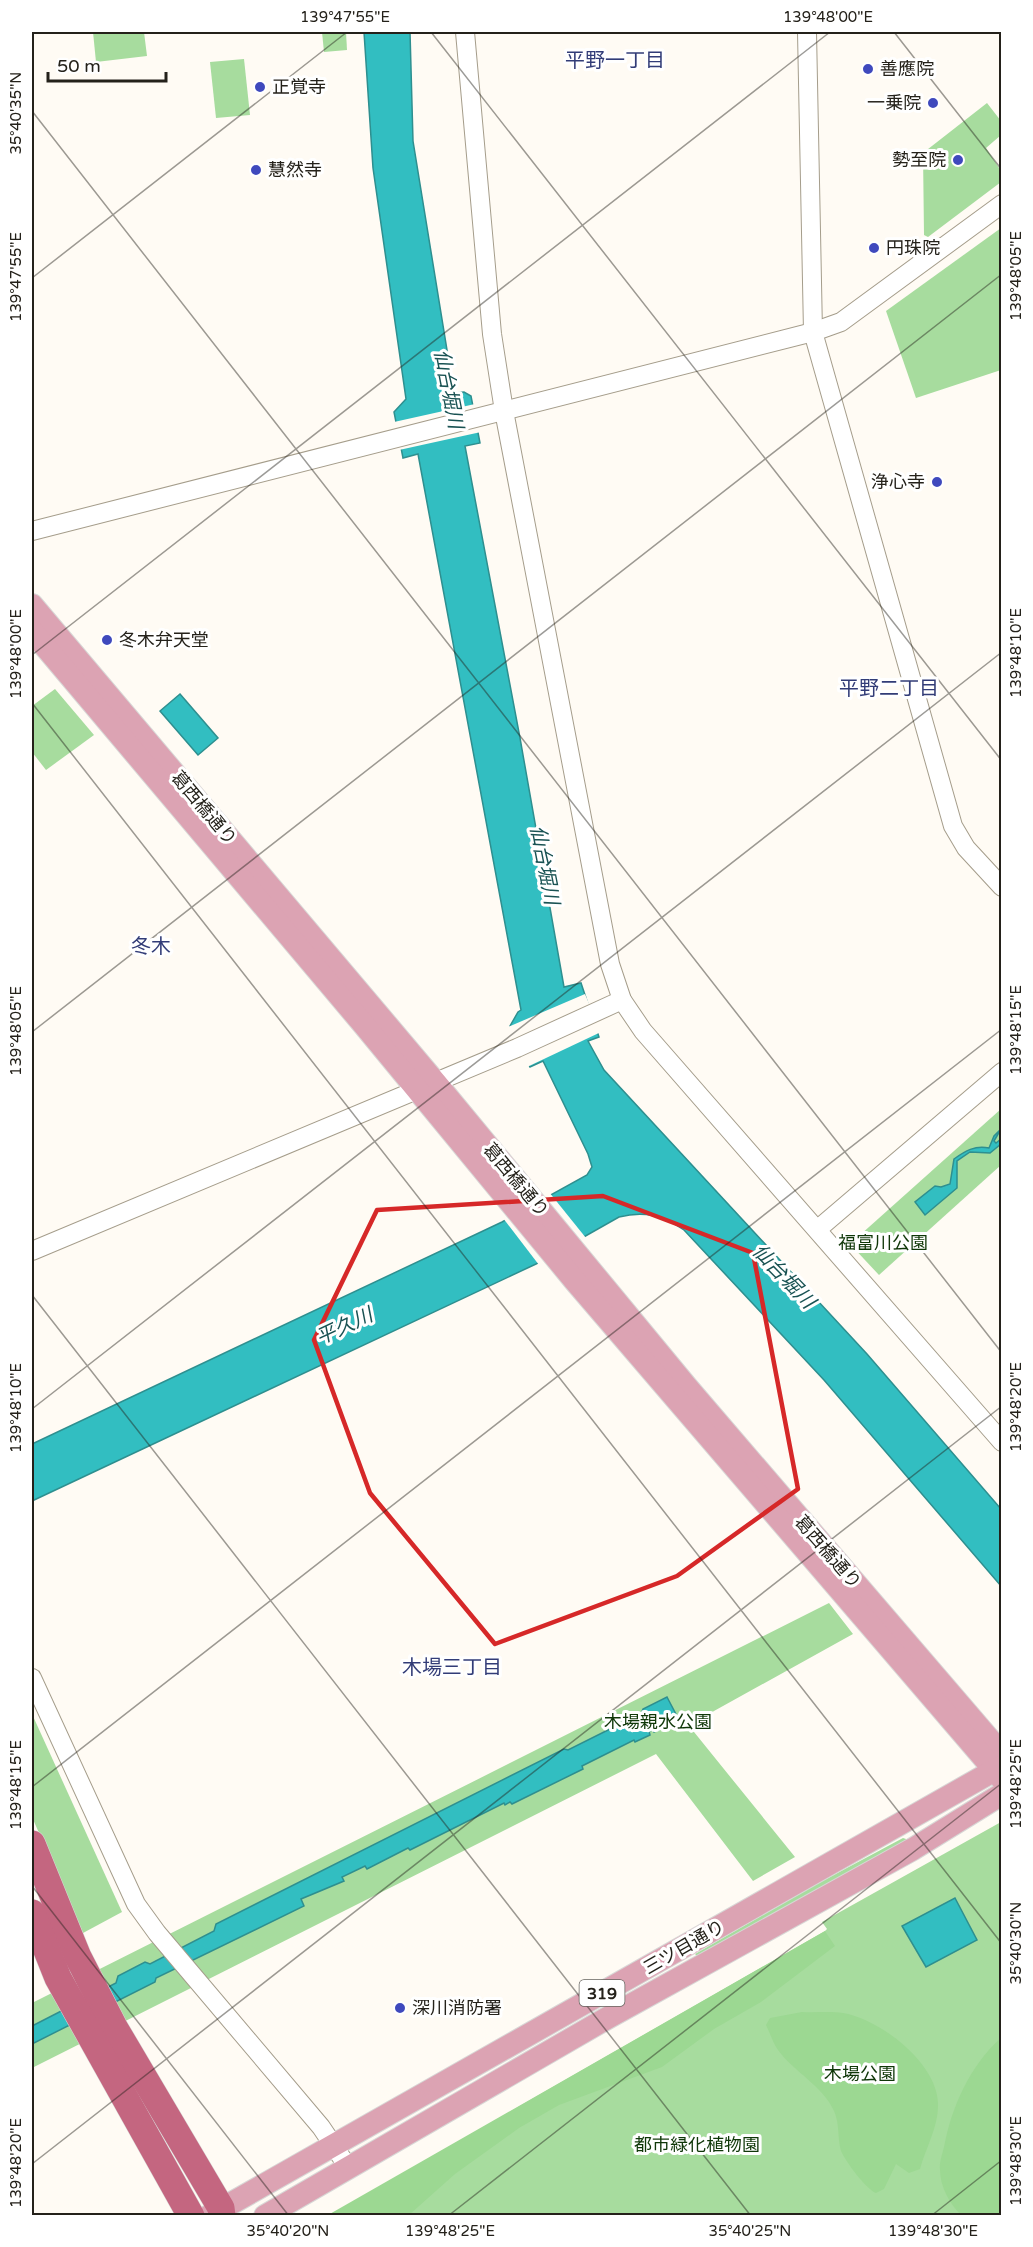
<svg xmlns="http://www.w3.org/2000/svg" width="1033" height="2247" font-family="'Varela Round','Noto Sans JP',sans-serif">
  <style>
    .green { fill: #a7dc9e }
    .forest { fill: #9cd892 }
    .water { fill: #32bec1; stroke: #2e8f8f; stroke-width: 1.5 }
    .pier { fill: #fffbf4 }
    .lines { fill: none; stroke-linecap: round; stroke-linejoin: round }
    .minor-casing { stroke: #a59d8b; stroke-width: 20 }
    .major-casing { stroke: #d8d7d6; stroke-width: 24 }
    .highway-casing { stroke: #d8d7d6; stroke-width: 28 }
    .minor { stroke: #fff; stroke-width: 18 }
    .major { stroke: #dca3b3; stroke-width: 22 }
    .highway { stroke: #c46680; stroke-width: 27 }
    .marked { fill: none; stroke: #d62828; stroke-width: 4.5; stroke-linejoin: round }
    .ticks { fill: none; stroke: #24211a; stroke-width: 1.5; stroke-opacity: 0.45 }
    .poi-dot { fill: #3f49bd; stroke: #fff; stroke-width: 2 }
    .labels { text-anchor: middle; stroke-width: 6; stroke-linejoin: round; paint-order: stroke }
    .shield { fill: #fff; stroke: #66645f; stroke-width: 1.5 }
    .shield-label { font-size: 16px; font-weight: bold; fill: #24211a }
    .poi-label { font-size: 18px; fill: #24211a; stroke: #fff; text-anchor: start }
    .street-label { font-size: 18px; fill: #24211a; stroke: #fff }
    .park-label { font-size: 18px; fill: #0f3708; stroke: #fff }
    .neighbourhood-label { font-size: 20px; fill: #323c77; stroke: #fff }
    .water-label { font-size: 20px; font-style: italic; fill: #195253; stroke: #fff }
    .neatline { fill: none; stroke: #24211a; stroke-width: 2 }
    .ticks-label { font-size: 15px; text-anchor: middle; fill: #24211a }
  </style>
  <rect width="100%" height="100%" fill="#fffbf4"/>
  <!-- green -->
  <g class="green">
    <path d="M 93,32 L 144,32 L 147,56 L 96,62 Z"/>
    <path d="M 322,32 L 346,32 L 347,50 L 324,52 Z"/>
    <path d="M 244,59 L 250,115 L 216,118 L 210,62 Z"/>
    <path d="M 987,103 L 1001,121 L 1001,135 L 986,148 L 1001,171 L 1001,182 L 928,237 L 924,235 L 923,153 Z"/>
    <path d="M 1001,228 L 1001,370 L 916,398 L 886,311 Z"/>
    <path d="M 55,689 L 94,735 L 46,770 L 32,752 L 32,706 Z"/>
    <path d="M 1001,1109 L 1001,1165 L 879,1275 L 850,1244 Z"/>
    <path d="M 829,1603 L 853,1634 L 714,1711 L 690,1727 L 795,1857 L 753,1881 L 656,1754 L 32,2068 L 32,2003 Z"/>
    <path d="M 32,1714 L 122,1912 L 83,1933 L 32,1817 Z"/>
    <path d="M 1001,1822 L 1001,2215 L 328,2216 L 825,1931 L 827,1929 L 822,1922 Z"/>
    <path d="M 903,1838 L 906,1839 L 906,1842 L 697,1956 L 695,1954 L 815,1885 Z"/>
  </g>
  <!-- forest -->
  <g class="forest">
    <path d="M 825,1931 L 835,1946 L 761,2002 L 714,2029 L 662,2067 L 559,2105 L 519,2128 L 455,2174 L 409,2215 L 328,2215 Z"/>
    <path d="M 802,2012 C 815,2013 830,2011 843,2013 C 880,2019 937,2063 938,2103 C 939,2126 926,2147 920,2169 L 909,2173 L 896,2164 L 884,2189 L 876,2193 C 867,2190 845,2161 841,2151 C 837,2138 840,2124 834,2111 C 823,2086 794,2072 778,2050 C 773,2043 770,2033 766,2025 L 770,2018 Z"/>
    <path d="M 1001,2038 L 1001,2215 L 961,2215 C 950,2204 940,2187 940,2170 C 939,2163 942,2155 944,2147 C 951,2108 970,2065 1001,2038 Z"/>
  </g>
  <!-- water -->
  <g class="water">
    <path d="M 364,32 L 410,32 L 413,141 L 454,393 L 464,392 L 471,396 L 480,443 L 465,446 L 520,738 L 564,987 L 581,983 L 599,1037 L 588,1041 L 604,1070 L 867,1354 L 1001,1509 L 1001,1586 L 824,1380 L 684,1230 C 662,1215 644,1211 619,1217 L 536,1264 L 32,1501 L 32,1444 L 502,1222 L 587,1175 L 592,1167 L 588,1154 L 543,1061 L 530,1067 L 510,1026 L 518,1012 L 521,1010 L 418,454 L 403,458 L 394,412 L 406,399 L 373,168 Z"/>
    <path d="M 180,694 L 218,738 L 198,755 L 160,711 Z"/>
    <path d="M 1001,1129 L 994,1141 L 996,1143 L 1001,1139 L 1001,1144 L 990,1153 L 970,1152 L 957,1161 L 957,1188 L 925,1215 L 915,1202 L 935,1186 L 941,1187 L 950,1184 L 954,1159 C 965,1151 975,1145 989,1148 L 994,1136 Z"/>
    <path d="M 667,1697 L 678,1718 L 672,1720 L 673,1723 L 654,1732 L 653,1730 L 649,1731 L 650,1735 L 635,1742 L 634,1740 L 582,1766 L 583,1769 L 512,1804 L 510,1802 L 505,1805 L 504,1803 L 410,1850 L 408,1848 L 367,1869 L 365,1866 L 342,1877 L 344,1881 L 301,1899 L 304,1906 L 156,1978 L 155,1982 L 32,2044 L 32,2026 L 116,1983 L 118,1976 L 145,1962 L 150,1964 L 214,1931 L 216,1924 L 564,1749 L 568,1750 L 630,1719 L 629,1716 L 633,1714 L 640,1716 L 643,1709 Z"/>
    <path d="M 955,1898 L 977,1940 L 926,1967 L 902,1926 Z"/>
  </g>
  <!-- pier -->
  <g class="pier">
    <path d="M 475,404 L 481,432 L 399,450 L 394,422 Z"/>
    <path d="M 585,994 L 601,1032 L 527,1067 L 508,1027 Z"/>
    <path d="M 549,1192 L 586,1238 L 539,1265 L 503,1218 Z"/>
  </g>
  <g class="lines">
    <defs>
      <g id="minor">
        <path d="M 465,32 L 492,334 L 504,411 L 610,964 L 622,1000 L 643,1031 L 1002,1442"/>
        <path d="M 807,32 L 813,332 L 953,826 L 966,848 L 1002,887"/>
        <path d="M 32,531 L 813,332 L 841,322 L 1002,204"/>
        <path d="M 818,1229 L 1002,1072"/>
        <path d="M 32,1251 L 517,1048 L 622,1000"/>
        <path d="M 32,1678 L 136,1904 L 157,1933 L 321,2127 L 348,2167"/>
      </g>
      <g id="major">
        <path d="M 32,605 L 435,1082 L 686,1386 L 1002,1754"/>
        <path d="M 32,631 L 364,1025 L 575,1281 L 1002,1779"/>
        <path d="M 209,2216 L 1002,1766"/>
        <path d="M 265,2216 L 609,2017 L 913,1849 L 1002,1794"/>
      </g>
      <g id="highway">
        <path d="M 32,1844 L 78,1957 L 114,2027 L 221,2208 L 222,2216"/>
        <path d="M 32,1913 L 58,1978 L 191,2216"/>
      </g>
    </defs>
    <!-- minor casing -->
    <use href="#minor" class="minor-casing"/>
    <!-- major casing -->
    <use href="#major" class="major-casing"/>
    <!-- highway casing -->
    <use href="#highway" class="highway-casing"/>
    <!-- minor -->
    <use href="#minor" class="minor"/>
    <!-- major -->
    <use href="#major" class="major"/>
    <!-- highway -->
    <use href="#highway" class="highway"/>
  </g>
  <!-- marked area -->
  <path class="marked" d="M 603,1196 L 753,1253 L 798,1489 L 677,1576 L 495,1644 L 370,1493 L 314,1340 L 377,1210 Z"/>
  <!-- ticks -->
  <path class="ticks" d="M 431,32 L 1002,761M 894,32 L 1002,170M 32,111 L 1002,1353M 32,278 L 347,32M 32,655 L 830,32M 32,703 L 1002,1944M 32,1032 L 1002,274M 32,1295 L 751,2216M 32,1409 L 1002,652M 32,1787 L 1002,1029M 32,1886 L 289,2216M 32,2164 L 1002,1406M 448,2216 L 1002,1783M 931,2216 L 1002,2160"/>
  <!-- markers -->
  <g class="poi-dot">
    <circle cx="868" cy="69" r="6"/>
    <circle cx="260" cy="87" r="6"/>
    <circle cx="933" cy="103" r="6"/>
    <circle cx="958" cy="160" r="6"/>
    <circle cx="256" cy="170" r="6"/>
    <circle cx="874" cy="248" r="6"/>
    <circle cx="937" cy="482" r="6"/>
    <circle cx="107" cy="640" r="6"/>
    <circle cx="400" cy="2008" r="6"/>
  </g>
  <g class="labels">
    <!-- shield labels -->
    <rect class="shield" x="579.5" y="1980" width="45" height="26" rx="4.5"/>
    <g class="shield-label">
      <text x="602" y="1999">319</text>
    </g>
    <!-- poi labels -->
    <g class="poi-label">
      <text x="880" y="75">善應院</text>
      <text x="272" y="93">正覚寺</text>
      <text x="921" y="109" text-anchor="end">一乗院</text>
      <text x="946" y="166" text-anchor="end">勢至院</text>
      <text x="268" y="176">慧然寺</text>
      <text x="886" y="254">円珠院</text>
      <text x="925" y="488" text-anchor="end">浄心寺</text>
      <text x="119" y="646">冬木弁天堂</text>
      <text x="412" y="2014">深川消防署</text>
    </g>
    <!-- street labels -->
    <g class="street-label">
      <text transform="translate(204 808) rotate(50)" y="6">葛西橋通り</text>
      <text transform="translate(516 1180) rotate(50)" y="6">葛西橋通り</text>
      <text transform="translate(828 1552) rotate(49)" y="6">葛西橋通り</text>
      <text transform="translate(684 1947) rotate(-30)" y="6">三ツ目通り</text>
    </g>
    <!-- park labels -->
    <g class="park-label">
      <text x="883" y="1249">福富川公園</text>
      <text x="658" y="1728">木場親水公園</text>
      <text x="860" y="2080">木場公園</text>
      <text x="697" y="2151">都市緑化植物園</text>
    </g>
    <!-- neighbourhood labels -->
    <g class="neighbourhood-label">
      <text x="615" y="67">平野一丁目</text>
      <text x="889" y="695">平野二丁目</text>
      <text x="151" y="953">冬木</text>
      <text x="452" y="1674">木場三丁目</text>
    </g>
    <!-- water labels -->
    <g class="water-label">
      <text transform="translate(449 389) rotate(79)" y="7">仙台堀川</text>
      <text transform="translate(545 865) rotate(79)" y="7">仙台堀川</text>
      <text transform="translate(784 1276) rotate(46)" y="7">仙台堀川</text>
      <text transform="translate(344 1326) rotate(-25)" y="7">平久川</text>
    </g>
  </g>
  <!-- border -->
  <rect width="1033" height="2247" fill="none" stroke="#ffffff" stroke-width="66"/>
  <!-- scale -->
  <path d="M48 72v9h118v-9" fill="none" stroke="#24211a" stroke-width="3"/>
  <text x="57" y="72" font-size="18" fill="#24211a" stroke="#ffffff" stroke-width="4.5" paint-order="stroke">50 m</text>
  <rect x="33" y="33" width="967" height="2181" class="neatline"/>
  <g class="ticks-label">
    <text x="345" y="22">139°47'55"E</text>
    <text x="828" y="22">139°48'00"E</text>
    <text transform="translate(16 113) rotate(-90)" y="5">35°40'35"N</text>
    <text transform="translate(1016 276) rotate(-90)" y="5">139°48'05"E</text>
    <text transform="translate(16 277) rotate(-90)" y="5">139°47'55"E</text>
    <text transform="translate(1016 653) rotate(-90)" y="5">139°48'10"E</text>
    <text transform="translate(16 654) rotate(-90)" y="5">139°48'00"E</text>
    <text transform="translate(1016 1030) rotate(-90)" y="5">139°48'15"E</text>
    <text transform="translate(16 1031) rotate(-90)" y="5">139°48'05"E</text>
    <text transform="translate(1016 1407) rotate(-90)" y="5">139°48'20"E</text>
    <text transform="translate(16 1408) rotate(-90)" y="5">139°48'10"E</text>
    <text transform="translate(1016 1784) rotate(-90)" y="5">139°48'25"E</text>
    <text transform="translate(16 1785) rotate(-90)" y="5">139°48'15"E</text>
    <text transform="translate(1016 1943) rotate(-90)" y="5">35°40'30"N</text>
    <text transform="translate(1016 2161) rotate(-90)" y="5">139°48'30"E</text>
    <text transform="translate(16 2163) rotate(-90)" y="5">139°48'20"E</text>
    <text x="288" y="2236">35°40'20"N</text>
    <text x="450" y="2236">139°48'25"E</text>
    <text x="750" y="2236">35°40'25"N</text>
    <text x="933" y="2236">139°48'30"E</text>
  </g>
</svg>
